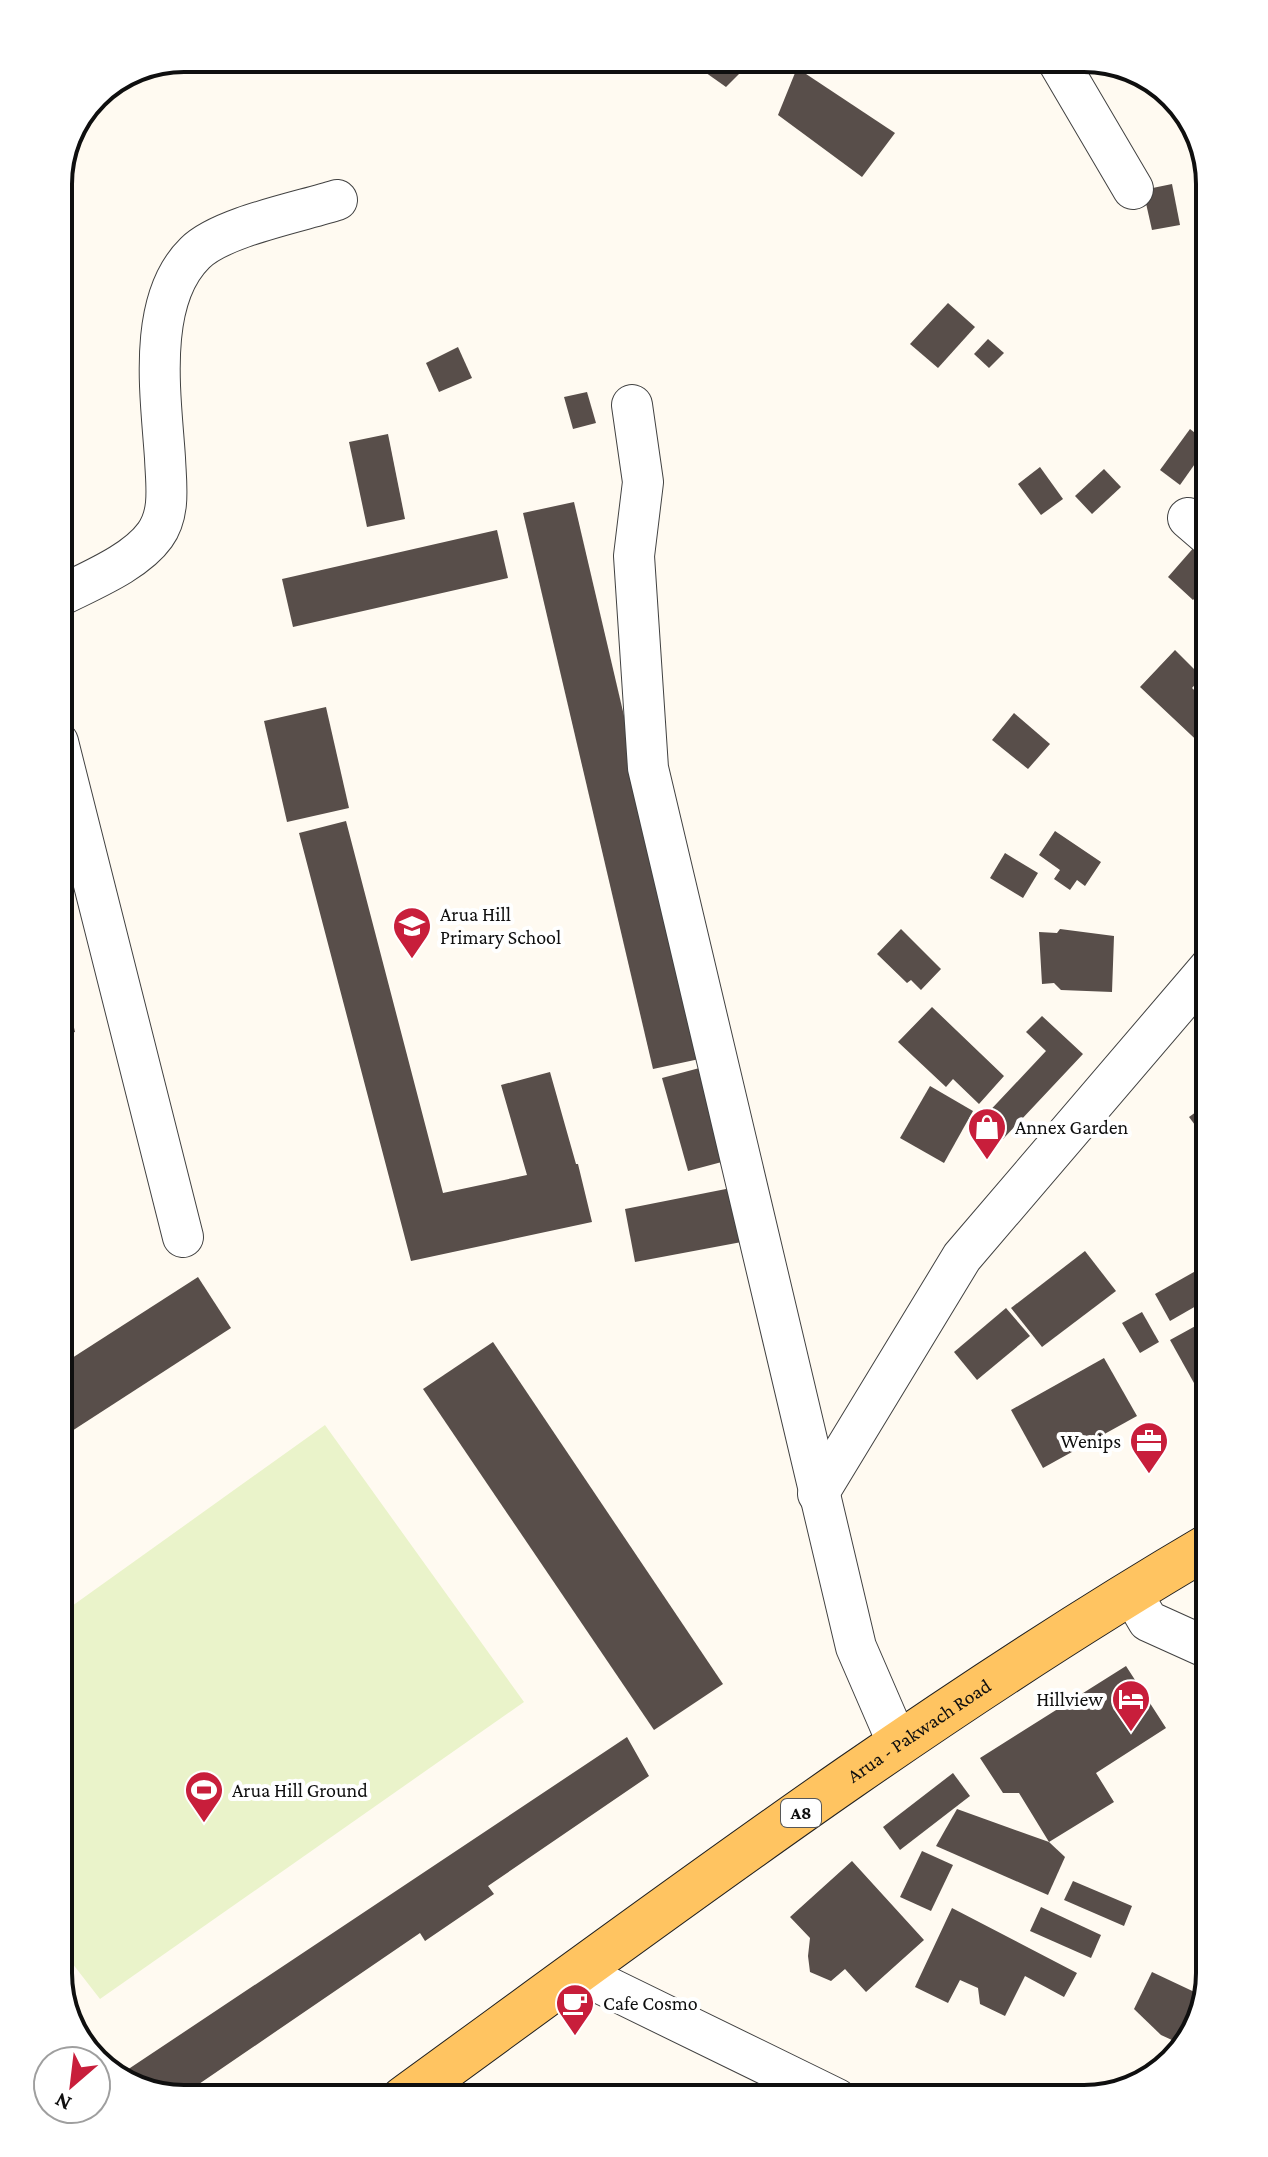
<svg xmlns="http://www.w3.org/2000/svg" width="1268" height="2157" font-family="'Crimson Pro',serif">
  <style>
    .pitch { fill: #eaf3ca }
    .building { fill: #584e4a }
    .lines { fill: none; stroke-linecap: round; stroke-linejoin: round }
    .minor-casing { stroke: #424242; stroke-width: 42 }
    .major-casing { stroke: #202020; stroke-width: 46 }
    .minor { stroke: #fff; stroke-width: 40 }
    .major { stroke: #ffc461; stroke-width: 44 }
    .labels { text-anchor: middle; stroke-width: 8; stroke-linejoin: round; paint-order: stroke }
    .shield { fill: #fff; stroke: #575757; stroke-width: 2 }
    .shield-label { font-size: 18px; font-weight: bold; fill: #0f0f0f }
    .poi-label { font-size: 20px; fill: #0f0f0f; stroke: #fff; text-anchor: start }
    .street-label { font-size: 20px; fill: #0f0f0f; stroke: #fff }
    .rim { fill: none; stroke: #0f0f0f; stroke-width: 4 }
  </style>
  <rect width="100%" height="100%" fill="#fffaf1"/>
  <!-- pitch -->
  <path class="pitch" d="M 325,1425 L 524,1702 L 100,1999 L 58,1945 L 58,1616 Z"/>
  <!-- building -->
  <g class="building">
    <path d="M 521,58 L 557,58 L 550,72 Z"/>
    <path d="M 685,58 L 748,58 L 740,73 L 726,87 Z"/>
    <path d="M 797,68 L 895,133 L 862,177 L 778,115 Z"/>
    <path d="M 1172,184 L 1180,225 L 1152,230 L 1143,190 Z"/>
    <path d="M 948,303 L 975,327 L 938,368 L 910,344 Z"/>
    <path d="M 988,339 L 1004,353 L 989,368 L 974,354 Z"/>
    <path d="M 458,347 L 472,378 L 439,392 L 426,363 Z"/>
    <path d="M 587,392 L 596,423 L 573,429 L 564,397 Z"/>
    <path d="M 1190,429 L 1209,444 L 1180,485 L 1160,470 Z"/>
    <path d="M 388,434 L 405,519 L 367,527 L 349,442 Z"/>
    <path d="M 1040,467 L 1063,499 L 1041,515 L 1018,484 Z"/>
    <path d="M 1104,469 L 1121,487 L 1092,514 L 1075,496 Z"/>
    <path d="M 574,502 L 704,1058 L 653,1069 L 523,513 Z"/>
    <path d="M 497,530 L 508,578 L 293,627 L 282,579 Z"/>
    <path d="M 1196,545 L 1210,557 L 1210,600 L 1201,592 L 1193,600 L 1168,577 Z"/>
    <path d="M 1175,650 L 1202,677 L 1192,688 L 1210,705 L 1210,747 L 1207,750 L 1140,687 Z"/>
    <path d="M 326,707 L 349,808 L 287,822 L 264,721 Z"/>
    <path d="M 1014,713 L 1050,744 L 1028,769 L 992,740 Z"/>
    <path d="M 346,821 L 443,1193 L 527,1175 L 501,1085 L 550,1072 L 576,1164 L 578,1164 L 592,1222 L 411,1261 L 299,833 Z"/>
    <path d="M 1055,831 L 1101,862 L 1085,886 L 1077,880 L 1070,890 L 1054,879 L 1060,870 L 1039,855 Z"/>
    <path d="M 1005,853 L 1038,873 L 1023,898 L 990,878 Z"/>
    <path d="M 901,929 L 941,969 L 921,990 L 911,980 L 907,983 L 877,954 Z"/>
    <path d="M 1060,929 L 1114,936 L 1112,992 L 1061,990 L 1054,983 L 1042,984 L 1039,932 L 1057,933 Z"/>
    <path d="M 64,985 L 75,1032 L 58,1036 L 58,986 Z"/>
    <path d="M 932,1007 L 1004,1076 L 979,1104 L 953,1079 L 946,1087 L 898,1042 Z"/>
    <path d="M 1042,1016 L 1083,1054 L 1003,1139 L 982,1119 L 1046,1051 L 1026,1032 Z"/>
    <path d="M 707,1066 L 733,1159 L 688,1171 L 662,1078 Z"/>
    <path d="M 930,1086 L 973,1111 L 944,1163 L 900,1138 Z"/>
    <path d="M 1210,1102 L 1210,1145 L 1189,1117 Z"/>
    <path d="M 736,1187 L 747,1241 L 635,1262 L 625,1209 Z"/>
    <path d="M 1085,1251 L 1116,1291 L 1042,1347 L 1011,1308 Z"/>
    <path d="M 1201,1268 L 1210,1284 L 1210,1298 L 1170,1321 L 1155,1294 Z"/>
    <path d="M 198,1277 L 231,1328 L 58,1440 L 58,1367 Z"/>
    <path d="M 1006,1308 L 1030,1336 L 977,1380 L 954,1352 Z"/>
    <path d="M 1142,1312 L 1159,1342 L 1140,1353 L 1122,1323 Z"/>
    <path d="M 1210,1318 L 1210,1374 L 1194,1383 L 1170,1340 Z"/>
    <path d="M 493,1342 L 723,1684 L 654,1730 L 423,1389 Z"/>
    <path d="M 1104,1358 L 1137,1416 L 1043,1468 L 1011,1410 Z"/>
    <path d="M 1126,1666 L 1166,1728 L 1096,1773 L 1114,1802 L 1049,1842 L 1019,1793 L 1003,1793 L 980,1758 Z"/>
    <path d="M 627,1737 L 649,1776 L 488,1886 L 494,1894 L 425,1941 L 420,1933 L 177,2099 L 115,2078 Z"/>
    <path d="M 953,1773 L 970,1796 L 900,1850 L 883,1827 Z"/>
    <path d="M 957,1809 L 1049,1842 L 1065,1857 L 1048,1895 L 936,1846 Z"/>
    <path d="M 922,1851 L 953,1865 L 931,1911 L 900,1897 Z"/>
    <path d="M 852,1861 L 924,1940 L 866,1992 L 845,1969 L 831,1981 L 810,1972 L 808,1956 L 810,1938 L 790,1917 Z"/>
    <path d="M 1073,1881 L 1132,1906 L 1124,1926 L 1064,1900 Z"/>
    <path d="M 1041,1907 L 1101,1935 L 1091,1958 L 1030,1931 Z"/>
    <path d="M 952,1908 L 1077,1973 L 1064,1997 L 1025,1976 L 1005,2016 L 980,2004 L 978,1988 L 960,1980 L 948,2003 L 915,1987 Z"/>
    <path d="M 1152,1972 L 1203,1996 L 1189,2042 L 1185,2046 L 1161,2035 L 1134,2009 Z"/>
    <path d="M 624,2086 L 644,2099 L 617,2099 Z"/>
    <path d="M 538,2092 L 549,2099 L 524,2099 L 533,2093 Z"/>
  </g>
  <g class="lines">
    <defs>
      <g id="minor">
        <path d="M 1056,58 L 1133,189"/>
        <path d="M 632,405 L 643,482 L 634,556 L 648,768 L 856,1647 L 898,1744"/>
        <path d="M 1188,518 L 1210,537"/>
        <path d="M 58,597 C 89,581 135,563 155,535 C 171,513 166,484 165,458 C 161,397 146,301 195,253 C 221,227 299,212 337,200"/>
        <path d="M 58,742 L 183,1237"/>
        <path d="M 818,1494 L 962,1257 L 1210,967"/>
        <path d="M 1131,1592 L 1148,1621 L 1210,1649"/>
        <path d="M 577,1972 L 837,2099"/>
      </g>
      <g id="major">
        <path id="s1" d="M 403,2099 C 667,1907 929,1710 1210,1545"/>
      </g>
    </defs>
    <!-- minor casing -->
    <use href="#minor" class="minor-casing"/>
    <!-- major casing -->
    <use href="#major" class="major-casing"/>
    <!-- minor -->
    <use href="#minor" class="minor"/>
    <!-- major -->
    <use href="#major" class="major"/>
  </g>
  <!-- icons -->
  <defs>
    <symbol id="school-pin" viewBox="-11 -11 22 30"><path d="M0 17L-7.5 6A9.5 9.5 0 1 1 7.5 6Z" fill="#c81e3b" stroke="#fff"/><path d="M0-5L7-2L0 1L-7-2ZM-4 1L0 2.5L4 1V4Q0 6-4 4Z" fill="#fff"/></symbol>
    <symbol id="shop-pin" viewBox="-11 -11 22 30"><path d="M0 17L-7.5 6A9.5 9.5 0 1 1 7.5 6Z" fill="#c81e3b" stroke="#fff"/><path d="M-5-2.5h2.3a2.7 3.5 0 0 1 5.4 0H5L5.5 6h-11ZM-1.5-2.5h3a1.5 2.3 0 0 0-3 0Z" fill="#fff"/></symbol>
    <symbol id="office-pin" viewBox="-11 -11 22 30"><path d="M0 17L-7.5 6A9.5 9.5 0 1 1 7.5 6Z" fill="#c81e3b" stroke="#fff"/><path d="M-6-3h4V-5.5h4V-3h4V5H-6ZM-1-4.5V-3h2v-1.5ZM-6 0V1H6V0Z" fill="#fff"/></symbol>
    <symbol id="hotel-pin" viewBox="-11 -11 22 30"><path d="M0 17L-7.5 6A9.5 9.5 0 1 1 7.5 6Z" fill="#c81e3b" stroke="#fff"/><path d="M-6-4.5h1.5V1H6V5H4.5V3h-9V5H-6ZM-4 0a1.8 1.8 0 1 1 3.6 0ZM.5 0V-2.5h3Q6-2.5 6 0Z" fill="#fff"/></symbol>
    <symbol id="stadium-pin" viewBox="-11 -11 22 30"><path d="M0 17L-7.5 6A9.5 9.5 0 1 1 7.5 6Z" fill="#c81e3b" stroke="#fff"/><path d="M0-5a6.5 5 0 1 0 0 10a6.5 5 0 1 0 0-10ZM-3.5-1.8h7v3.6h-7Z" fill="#fff"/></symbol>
    <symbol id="cafe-pin" viewBox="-11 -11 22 30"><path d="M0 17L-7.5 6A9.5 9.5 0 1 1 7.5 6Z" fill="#c81e3b" stroke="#fff"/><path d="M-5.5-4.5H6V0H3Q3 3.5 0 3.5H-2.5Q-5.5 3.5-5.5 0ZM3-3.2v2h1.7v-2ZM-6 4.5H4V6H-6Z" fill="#fff"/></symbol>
  </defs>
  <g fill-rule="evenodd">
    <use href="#school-pin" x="390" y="904" width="44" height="60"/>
    <use href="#shop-pin" x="965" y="1105" width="44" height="60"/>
    <use href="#office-pin" x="1127" y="1419" width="44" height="60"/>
    <use href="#hotel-pin" x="1109" y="1677" width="44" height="60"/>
    <use href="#stadium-pin" x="182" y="1768" width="44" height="60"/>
    <use href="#cafe-pin" x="553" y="1981" width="44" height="60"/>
  </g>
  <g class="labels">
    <!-- shield labels -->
    <rect class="shield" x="781" y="1799" width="40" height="28" rx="6"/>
    <g class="shield-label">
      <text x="801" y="1819">A8</text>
    </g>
    <!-- poi labels -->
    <g class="poi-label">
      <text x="440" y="921">Arua Hill<tspan x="440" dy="23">Primary School</tspan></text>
      <text x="1015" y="1134">Annex Garden</text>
      <text x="1121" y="1448" text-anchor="end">Wenips</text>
      <text x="1103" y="1706" text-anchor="end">Hillview</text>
      <text x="232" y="1797">Arua Hill Ground</text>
      <text x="603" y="2010">Cafe Cosmo</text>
    </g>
    <!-- street labels -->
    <g class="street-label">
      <text dy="7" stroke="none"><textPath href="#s1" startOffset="634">Arua - Pakwach Road</textPath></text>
    </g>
  </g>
  <!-- crop -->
  <path d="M0 0H1268V2157H0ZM184 72H1084A112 112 0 0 1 1196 184V1973A112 112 0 0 1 1084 2085H184A112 112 0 0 1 72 1973V184A112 112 0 0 1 184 72Z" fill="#fff" fill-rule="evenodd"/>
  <path class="rim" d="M184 72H1084A112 112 0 0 1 1196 184V1973A112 112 0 0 1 1084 2085H184A112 112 0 0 1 72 1973V184A112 112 0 0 1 184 72Z"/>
  <!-- north arrow -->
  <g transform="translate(72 2085) rotate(208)"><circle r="38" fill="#ffffff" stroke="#9f9f9f" stroke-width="2"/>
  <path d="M0-6L14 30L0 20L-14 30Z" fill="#c81e3b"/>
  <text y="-12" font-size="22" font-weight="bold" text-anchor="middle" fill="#0f0f0f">N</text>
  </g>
</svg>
